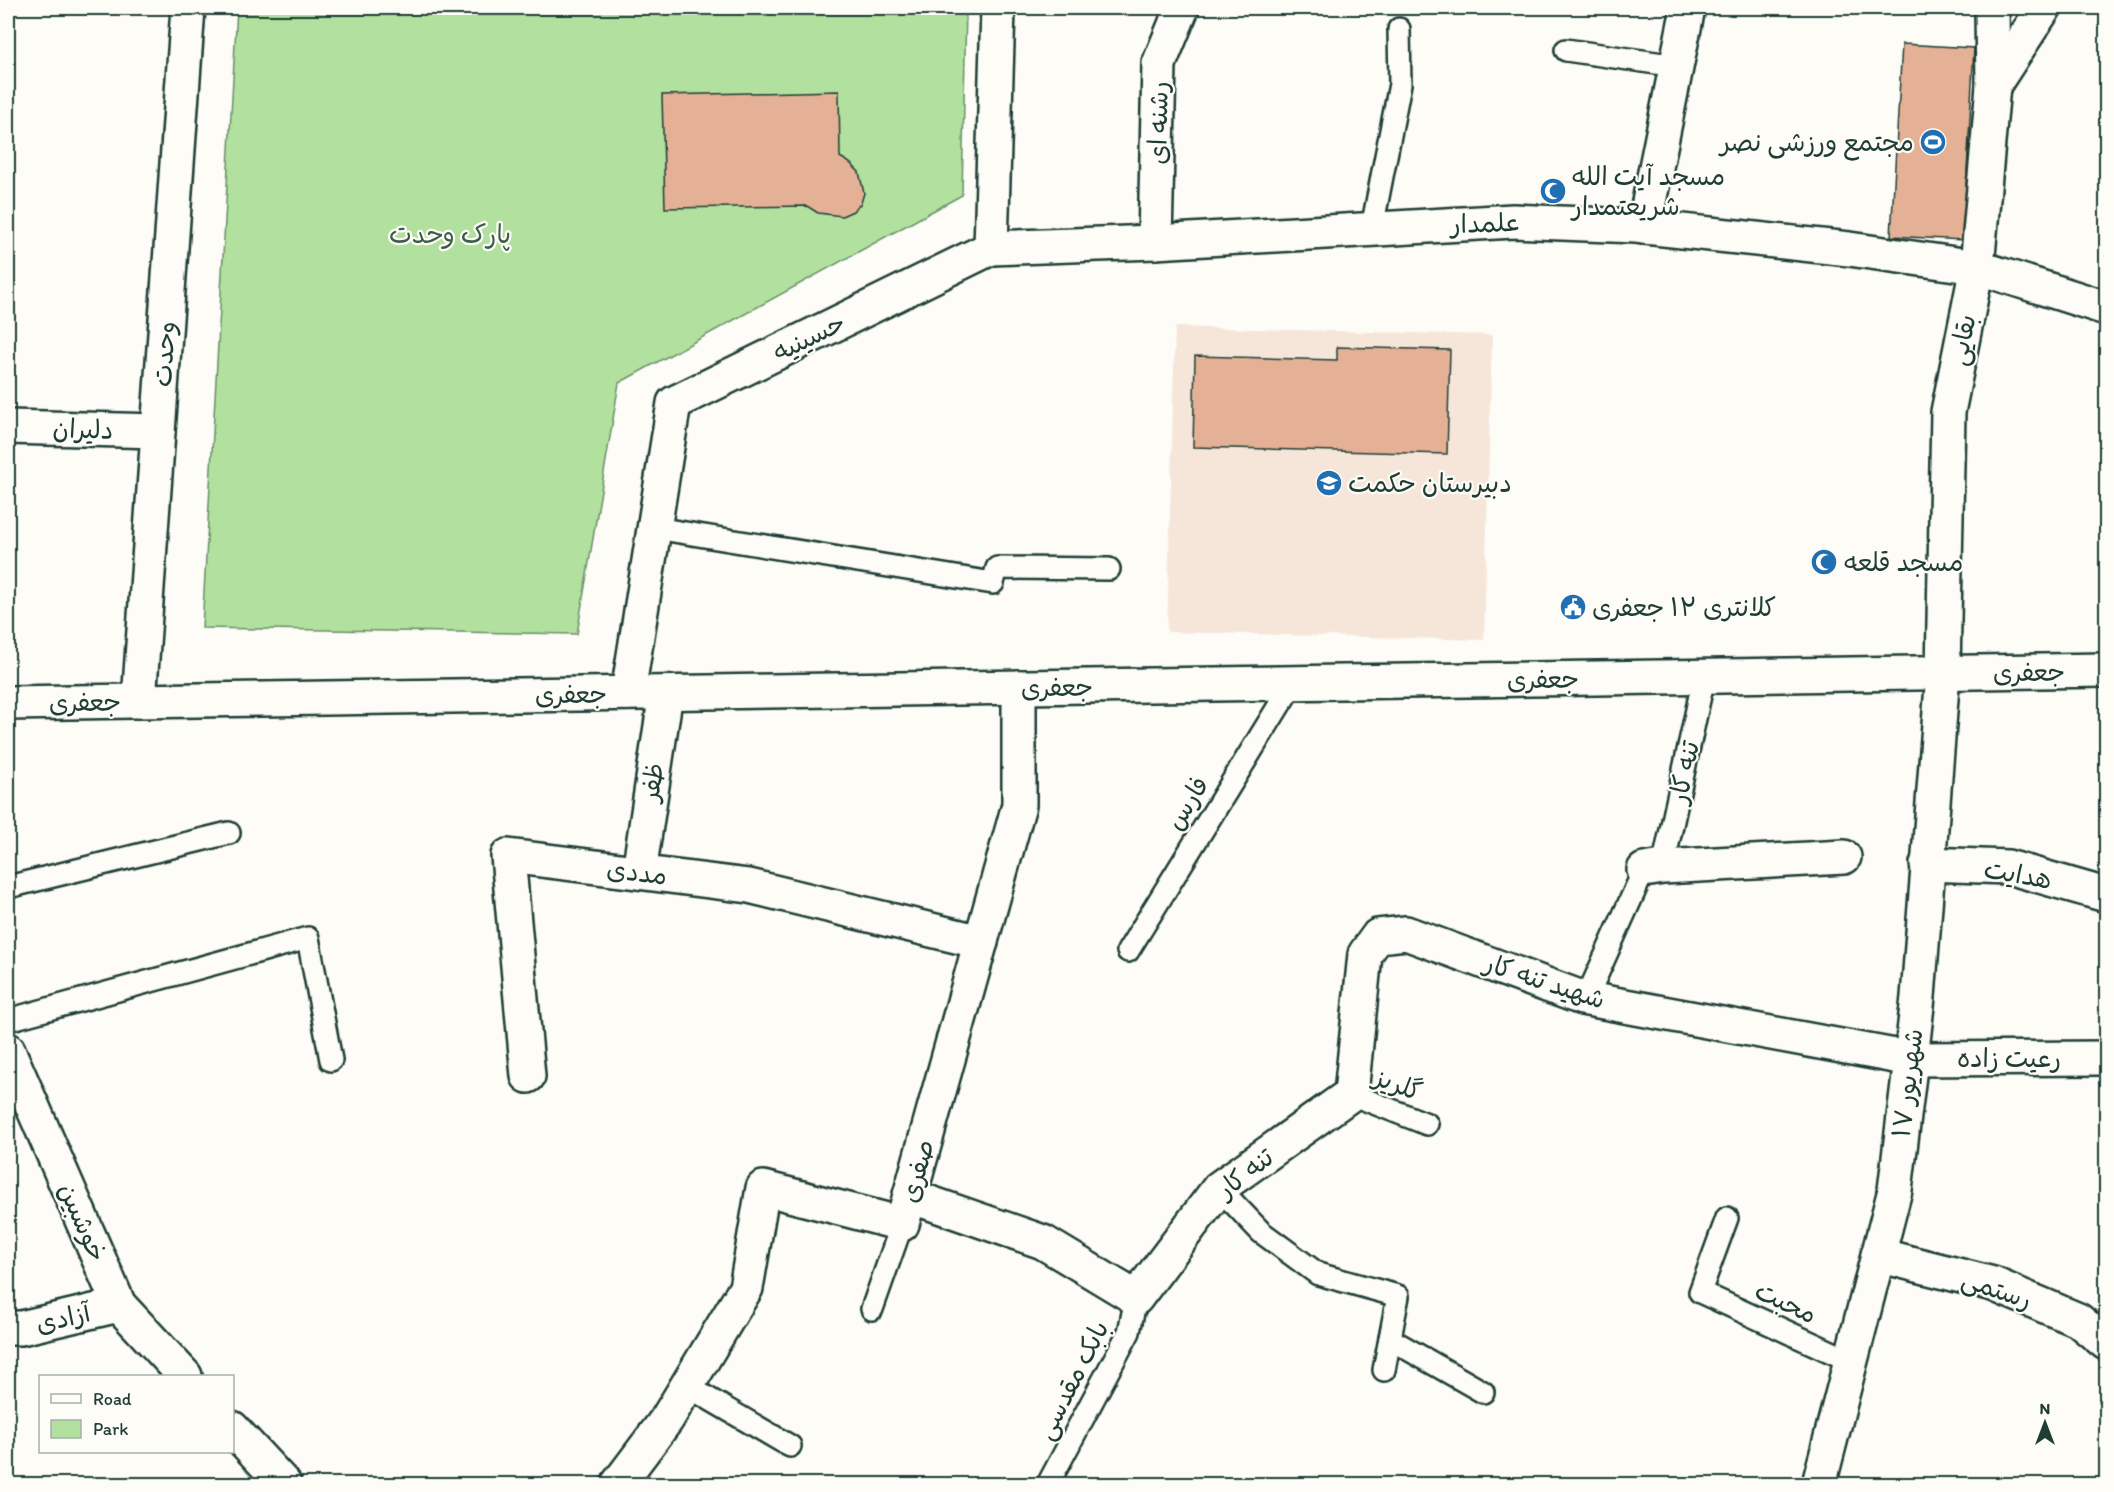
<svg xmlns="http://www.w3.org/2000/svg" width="2114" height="1492" font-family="Itim,'Playpen Sans Arabic',sans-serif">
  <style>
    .built { fill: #f6e6da }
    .green { fill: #b2e09e; stroke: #688e69; stroke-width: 1.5 }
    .building { fill: #e4b196; stroke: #1f3d34; stroke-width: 1.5 }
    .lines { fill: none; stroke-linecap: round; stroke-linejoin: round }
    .service-casing { stroke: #1f3d34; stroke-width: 26 }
    .minor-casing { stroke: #1f3d34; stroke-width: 38 }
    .tertiary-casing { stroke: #1f3d34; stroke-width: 38 }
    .service { stroke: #fdfcf7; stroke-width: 21 }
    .minor { stroke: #fdfcf7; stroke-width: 33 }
    .tertiary { stroke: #fdfcf7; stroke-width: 33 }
    .labels { text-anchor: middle; stroke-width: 4.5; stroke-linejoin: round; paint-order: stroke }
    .street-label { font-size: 26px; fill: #1f3d34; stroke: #fdfcf7 }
    .poi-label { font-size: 26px; fill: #1f3d34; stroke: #fdfcf7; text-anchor: start }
    .park-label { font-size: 26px; fill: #3c5e49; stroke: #fdfcf7 }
  </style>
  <rect width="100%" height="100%" fill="#fdfcf7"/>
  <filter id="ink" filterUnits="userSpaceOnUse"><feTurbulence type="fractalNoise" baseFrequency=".0167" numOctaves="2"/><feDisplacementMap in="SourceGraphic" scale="12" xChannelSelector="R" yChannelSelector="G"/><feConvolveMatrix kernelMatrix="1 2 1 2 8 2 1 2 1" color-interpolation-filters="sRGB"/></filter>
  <g filter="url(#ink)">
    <!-- built -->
    <path class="built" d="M 1175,327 L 1492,335 L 1484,640 L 1167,632 Z"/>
    <!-- green -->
    <path class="green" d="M 237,8 L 966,8 L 962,195 L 619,383 L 577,634 L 202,628 Z"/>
    <!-- building -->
    <g class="building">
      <path d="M 1902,44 L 1974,48 L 1963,240 L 1891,236 Z"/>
      <path d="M 839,91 L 840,157 L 850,163 L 859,172 L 864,193 L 861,203 L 853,211 L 842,216 L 818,213 L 807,206 L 665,208 L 662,95 Z"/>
      <path d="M 1337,347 L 1450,350 L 1447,454 L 1193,447 L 1195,356 L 1337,360 Z"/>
    </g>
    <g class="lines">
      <defs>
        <g id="service">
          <path d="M 1566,50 L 1677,66"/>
          <path d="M 1372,228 L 1400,84 L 1399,29"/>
          <path d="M 655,528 L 993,583 L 997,568 L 1109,569"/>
          <path d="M 1663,867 L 1704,677"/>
          <path d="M 8,887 L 229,833"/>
          <path d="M 1128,951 L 1293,683"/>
          <path d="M 1586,999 L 1644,870"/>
          <path d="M 8,1020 L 308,938 L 331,1060"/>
          <path d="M 1351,1094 L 1427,1124"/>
          <path d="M 1219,1188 L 1261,1232 L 1318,1274 L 1398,1296 L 1384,1370"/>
          <path d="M 1727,1218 L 1700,1292 L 1851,1361"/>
          <path d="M 872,1309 L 902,1224"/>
          <path d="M 1390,1339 L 1483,1392"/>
          <path d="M 687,1386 L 790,1446"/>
          <path d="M 1048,1484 L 1129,1332 L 1136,1298"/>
        </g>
        <g id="minor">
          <path d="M 1993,86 L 2044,8"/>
          <path d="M 1644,227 L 1688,8"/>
          <path d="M 1155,242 L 1159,64 L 1182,8"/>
          <path d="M 991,248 L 1155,242 L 1513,221 L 1636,226 L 1849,249 L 1977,267 L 2106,308"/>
          <path d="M 8,427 L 158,431"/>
          <path d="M 1927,864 L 2008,867 L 2106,895"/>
          <path d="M 1644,870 L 1663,867 L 1844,857"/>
          <path d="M 639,872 L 666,693"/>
          <path d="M 8,1050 L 119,1305 L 185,1376"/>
          <path d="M 528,1076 L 508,856 L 749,886 L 981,942"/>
          <path d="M 910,1196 L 1043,1242 L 1136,1298 L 1219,1188 L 1351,1094 L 1365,954 L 1378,936 L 1406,933 L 1582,998 L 1911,1059 L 2106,1058"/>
          <path d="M 1878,1255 L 1993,1284 L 2078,1320 L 2106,1343"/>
          <path d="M 8,1328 L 21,1328 L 119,1305"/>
          <path d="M 232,1428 L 284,1484"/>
          <path d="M 618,1484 L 667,1419 L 746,1288 L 763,1188 L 902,1224 L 1019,805 L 1019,687"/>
        </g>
        <g id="tertiary">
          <path d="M 628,693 L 674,403 L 991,248 L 998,8"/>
          <path d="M 139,701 L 188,8"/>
          <path d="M 8,703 L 2106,670"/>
          <path d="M 1819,1484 L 1895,1190 L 1911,1059 L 1918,997 L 1943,673 L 1948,412 L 1977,267 L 1993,86 L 1992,8"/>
        </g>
      </defs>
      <!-- service casing -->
      <use href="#service" class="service-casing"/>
      <!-- minor casing -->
      <use href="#minor" class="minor-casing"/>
      <!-- tertiary casing -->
      <use href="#tertiary" class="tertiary-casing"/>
      <!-- service -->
      <use href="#service" class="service"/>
      <!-- minor -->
      <use href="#minor" class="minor"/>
      <!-- tertiary -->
      <use href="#tertiary" class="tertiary"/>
    </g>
  </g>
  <!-- icons -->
  <defs>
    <symbol id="stadium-disc" viewBox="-11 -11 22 22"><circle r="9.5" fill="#1f6fb2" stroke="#fdfcf7"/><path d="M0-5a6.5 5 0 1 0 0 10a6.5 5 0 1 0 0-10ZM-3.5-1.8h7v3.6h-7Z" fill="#fff"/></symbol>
    <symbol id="mosque-disc" viewBox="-11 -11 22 22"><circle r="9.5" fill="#1f6fb2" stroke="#fdfcf7"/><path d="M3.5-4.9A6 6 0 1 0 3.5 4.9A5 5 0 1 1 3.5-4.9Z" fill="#fff"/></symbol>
    <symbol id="school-disc" viewBox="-11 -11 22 22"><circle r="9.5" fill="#1f6fb2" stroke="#fdfcf7"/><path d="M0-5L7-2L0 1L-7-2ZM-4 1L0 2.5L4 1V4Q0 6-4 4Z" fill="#fff"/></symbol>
    <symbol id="civic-disc" viewBox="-11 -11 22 22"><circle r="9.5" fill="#1f6fb2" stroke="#fdfcf7"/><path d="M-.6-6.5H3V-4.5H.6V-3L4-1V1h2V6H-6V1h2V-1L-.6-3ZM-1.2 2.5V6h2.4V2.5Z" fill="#fff"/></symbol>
  </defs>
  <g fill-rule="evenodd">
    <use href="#stadium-disc" x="1918" y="127" width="30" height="30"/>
    <use href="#mosque-disc" x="1538" y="176" width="30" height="30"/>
    <use href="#school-disc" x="1314" y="468" width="30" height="30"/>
    <use href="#mosque-disc" x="1809" y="547" width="30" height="30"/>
    <use href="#civic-disc" x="1558" y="592" width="30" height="30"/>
  </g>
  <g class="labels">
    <!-- street labels -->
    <g class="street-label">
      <text transform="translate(1158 123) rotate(-89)" y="9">رشنه ای</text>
      <text transform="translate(1485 223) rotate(-2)" y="9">علمدار</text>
      <text transform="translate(809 337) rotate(-26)" y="9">حسینیه</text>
      <text transform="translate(1962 340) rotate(-79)" y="9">بقایی</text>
      <text transform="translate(164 354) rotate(-86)" y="9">وحدت</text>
      <text transform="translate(83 429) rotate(2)" y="9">دلیران</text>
      <text transform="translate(2029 672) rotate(-1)" y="9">جعفری</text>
      <text transform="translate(1543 679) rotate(-1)" y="9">جعفری</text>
      <text transform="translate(1057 687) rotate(-1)" y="9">جعفری</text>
      <text transform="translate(571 694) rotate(-1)" y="9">جعفری</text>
      <text transform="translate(85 702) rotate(-1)" y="9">جعفری</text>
      <text transform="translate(1684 772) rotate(-78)" y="9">تنه کار</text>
      <text transform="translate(652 782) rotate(-81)" y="9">ظفر</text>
      <text transform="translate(1187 803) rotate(-58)" y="9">فارس</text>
      <text transform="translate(637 872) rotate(7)" y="9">مددی</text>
      <text transform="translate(2018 874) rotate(10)" y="9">هدایت</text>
      <text transform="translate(1545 981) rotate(18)" y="9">شهید تنه کار</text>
      <text x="2009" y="1067">رعیت زاده</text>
      <text transform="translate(1907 1083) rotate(-83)" y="9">۱۷ شهریور</text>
      <text transform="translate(1398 1084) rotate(21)" y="9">گلریز</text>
      <text transform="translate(917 1171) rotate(-74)" y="9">صفری</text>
      <text transform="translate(1245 1173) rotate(-38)" y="9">تنه کار</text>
      <text transform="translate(83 1222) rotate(66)" y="9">خوشبین</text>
      <text transform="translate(1997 1289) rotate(19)" y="9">رستمی</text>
      <text transform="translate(1786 1302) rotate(25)" y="9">محبت</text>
      <text transform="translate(63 1318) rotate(-13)" y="9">آزادی</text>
      <text transform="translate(1072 1380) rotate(-63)" y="9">بابک مقدسی</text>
    </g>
    <!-- poi labels -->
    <g class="poi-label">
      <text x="1914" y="151" text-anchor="end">مجتمع ورزشی نصر</text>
      <text x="1572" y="185">مسجد آیت الله<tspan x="1572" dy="30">شریعتمدار</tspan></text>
      <text x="1348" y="492">دبیرستان حکمت</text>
      <text x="1844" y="571">مسجد قلعه</text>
      <text x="1592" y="616">کلانتری ۱۲ جعفری</text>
    </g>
    <!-- park labels -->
    <g class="park-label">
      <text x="450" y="243">پارک وحدت</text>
    </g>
  </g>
  <!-- margin -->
  <rect width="2114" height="1492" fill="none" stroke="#fdfcf7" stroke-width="30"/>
  <rect x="15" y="15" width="2084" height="1462" fill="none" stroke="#1f3d34" stroke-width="2" filter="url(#ink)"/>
  <!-- legend -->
  <rect x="39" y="1375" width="195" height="78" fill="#fdfcf7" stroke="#a4b0a9" stroke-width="1.5"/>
  <rect x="51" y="1394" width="30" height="9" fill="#fdfcf7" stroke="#a4b0a9" stroke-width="1.5"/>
  <text x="93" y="1405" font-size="18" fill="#1f3d34">Road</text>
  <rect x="51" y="1420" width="30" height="18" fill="#b2e09e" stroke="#a4b0a9" stroke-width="1.5"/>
  <text x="93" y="1435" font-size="18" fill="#1f3d34">Park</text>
  <!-- north arrow -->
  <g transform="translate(2045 1423)" stroke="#fdfcf7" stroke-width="4.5" paint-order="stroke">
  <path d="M0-4.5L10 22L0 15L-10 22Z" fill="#1f3d34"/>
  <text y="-9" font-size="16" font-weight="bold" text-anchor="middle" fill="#1f3d34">N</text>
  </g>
</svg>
